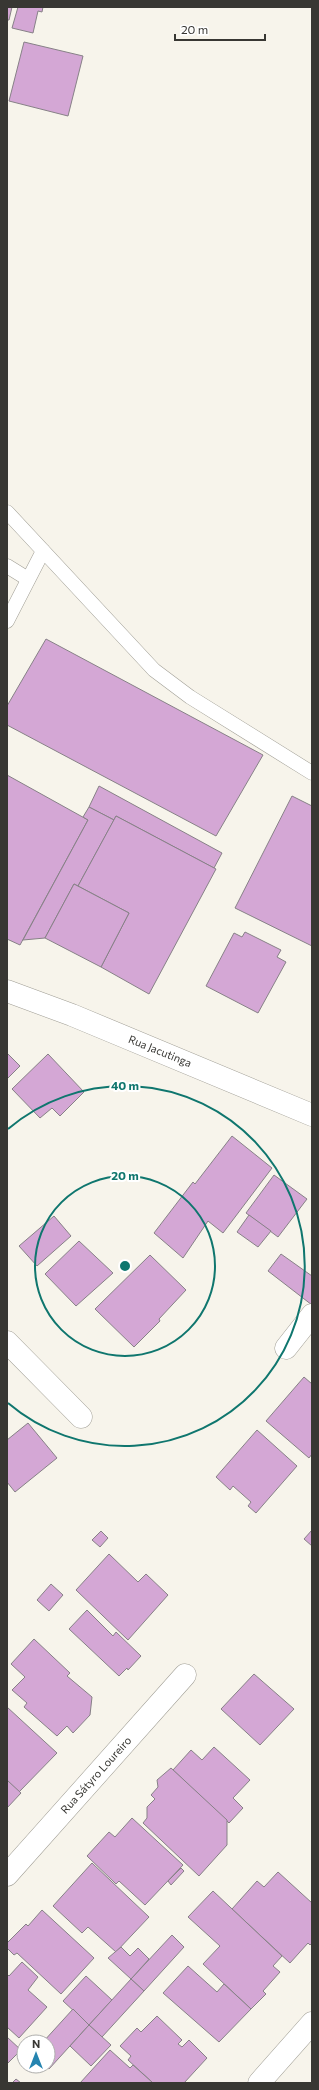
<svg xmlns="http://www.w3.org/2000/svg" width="319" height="2090" font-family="Commissioner,sans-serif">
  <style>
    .building { fill: #d4a7d5; stroke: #878187 }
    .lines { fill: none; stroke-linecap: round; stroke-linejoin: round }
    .lane-casing { stroke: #a09e95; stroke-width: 15 }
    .street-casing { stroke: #a09e95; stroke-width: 23 }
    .secondary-casing { stroke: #a09e95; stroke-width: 23 }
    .lane { stroke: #fff; stroke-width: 14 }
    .street { stroke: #fff; stroke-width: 22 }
    .secondary { stroke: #fff; stroke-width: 22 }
    .ring { fill: none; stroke: #0f766e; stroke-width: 2 }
    .labels { text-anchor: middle; stroke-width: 4; stroke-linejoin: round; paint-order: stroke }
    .street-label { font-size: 11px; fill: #383733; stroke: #fff }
    .centre { fill: #0f766e; stroke: #fff; stroke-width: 2 }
    .ring-label { font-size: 12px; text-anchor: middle; font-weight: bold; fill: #0f766e; stroke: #fff; stroke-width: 4; stroke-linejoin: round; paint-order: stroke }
  </style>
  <rect width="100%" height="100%" fill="#f7f4eb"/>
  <!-- building -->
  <g class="building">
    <path d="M 7,7 L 12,7 L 9,20 L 7,20 Z"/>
    <path d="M 18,7 L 43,7 L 42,12 L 38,11 L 33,33 L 12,28 Z"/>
    <path d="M 24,42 L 83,56 L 68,116 L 9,101 Z"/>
    <path d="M 46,639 L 263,755 L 216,836 L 7,725 L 7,706 Z"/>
    <path d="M 7,775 L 88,820 L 20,945 L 7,939 Z"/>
    <path d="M 99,786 L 222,853 L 214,868 L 116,816 L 114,820 L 89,807 Z"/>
    <path d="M 292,796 L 312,806 L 312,946 L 235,908 Z"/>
    <path d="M 89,807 L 114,820 L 78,886 L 74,884 L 45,938 L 23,940 L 88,820 L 83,817 Z"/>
    <path d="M 116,816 L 216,869 L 149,994 L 101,967 L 129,913 L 78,886 Z"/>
    <path d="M 74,884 L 129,913 L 101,967 L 45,938 Z"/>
    <path d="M 245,932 L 281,950 L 277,957 L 286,962 L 258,1013 L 206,986 L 234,933 L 242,937 Z"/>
    <path d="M 7,1053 L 20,1066 L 7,1079 Z"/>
    <path d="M 48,1054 L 84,1092 L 60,1116 L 52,1108 L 40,1118 L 12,1089 Z"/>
    <path d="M 232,1136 L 272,1168 L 223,1233 L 208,1221 L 183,1258 L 154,1233 L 193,1182 L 195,1184 Z"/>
    <path d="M 274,1175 L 307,1199 L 278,1237 L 246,1213 Z"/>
    <path d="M 249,1215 L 271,1231 L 258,1247 L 237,1232 Z"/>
    <path d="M 54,1216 L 71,1236 L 37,1266 L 19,1246 Z"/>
    <path d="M 79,1241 L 113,1273 L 76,1306 L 45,1274 Z"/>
    <path d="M 281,1254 L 312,1276 L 312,1305 L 268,1271 Z"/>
    <path d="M 150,1255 L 186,1290 L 159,1319 L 160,1321 L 134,1347 L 95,1309 Z"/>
    <path d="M 304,1377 L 312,1384 L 312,1454 L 309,1458 L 266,1421 Z"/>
    <path d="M 28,1423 L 57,1458 L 15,1492 L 7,1482 L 7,1440 Z"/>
    <path d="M 257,1430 L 297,1466 L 256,1513 L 248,1506 L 251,1502 L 233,1486 L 230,1490 L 216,1477 Z"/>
    <path d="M 312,1530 L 312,1546 L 304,1539 Z"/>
    <path d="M 101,1531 L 108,1538 L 100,1547 L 92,1540 Z"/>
    <path d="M 109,1554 L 138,1582 L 146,1574 L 168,1595 L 128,1640 L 76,1590 Z"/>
    <path d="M 51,1584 L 63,1595 L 49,1611 L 37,1600 Z"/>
    <path d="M 87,1610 L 113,1636 L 116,1632 L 141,1656 L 128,1670 L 127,1668 L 119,1676 L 69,1629 Z"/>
    <path d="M 34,1639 L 70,1673 L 67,1676 L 92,1697 L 90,1715 L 73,1733 L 67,1726 L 57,1736 L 24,1707 L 27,1703 L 12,1690 L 25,1677 L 11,1664 Z"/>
    <path d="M 254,1674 L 294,1709 L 260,1745 L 221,1709 Z"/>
    <path d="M 7,1707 L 57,1753 L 19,1792 L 7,1780 Z"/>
    <path d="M 214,1747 L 250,1780 L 233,1798 L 243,1808 L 229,1823 L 173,1770 L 191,1750 L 202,1760 Z"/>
    <path d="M 171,1768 L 227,1820 L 227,1845 L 199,1876 L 143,1823 L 147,1818 L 147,1807 L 155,1799 L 151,1795 L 158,1787 L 157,1780 Z"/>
    <path d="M 7,1780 L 21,1793 L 7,1808 Z"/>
    <path d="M 132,1818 L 183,1865 L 145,1905 L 119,1881 L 116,1884 L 87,1856 L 109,1832 L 115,1837 Z"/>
    <path d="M 92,1863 L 149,1917 L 116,1952 L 88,1927 L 82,1933 L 53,1906 Z"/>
    <path d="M 181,1868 L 184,1871 L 171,1885 L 168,1881 Z"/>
    <path d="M 278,1872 L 312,1903 L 312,1943 L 310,1945 L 308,1943 L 290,1963 L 232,1909 L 257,1881 L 264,1887 Z"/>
    <path d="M 213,1891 L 282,1956 L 273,1966 L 280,1972 L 263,1991 L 266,1994 L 251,2009 L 203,1964 L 220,1946 L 188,1917 Z"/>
    <path d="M 42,1910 L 94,1958 L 61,1994 L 17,1953 L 14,1955 L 7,1948 L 7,1943 L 26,1924 L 28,1926 Z"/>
    <path d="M 172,1935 L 184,1947 L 144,1991 L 131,1979 Z"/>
    <path d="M 121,1947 L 130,1956 L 138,1948 L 149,1959 L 131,1979 L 108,1958 Z"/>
    <path d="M 22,1962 L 38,1977 L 28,1990 L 47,2007 L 19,2038 L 7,2027 L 7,1974 L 9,1976 Z"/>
    <path d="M 188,1966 L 217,1992 L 224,1984 L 251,2009 L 219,2042 L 163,1993 Z"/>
    <path d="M 86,1976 L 112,2000 L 89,2025 L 63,2001 Z"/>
    <path d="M 131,1979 L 144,1991 L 102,2037 L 89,2025 Z"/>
    <path d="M 73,2009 L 89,2025 L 49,2069 L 45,2066 L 48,2066 L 48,2042 L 43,2042 Z"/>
    <path d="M 157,2016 L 182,2040 L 178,2044 L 182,2047 L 189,2040 L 207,2058 L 184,2083 L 153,2083 L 128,2060 L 131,2056 L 120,2046 L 137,2028 L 141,2032 Z"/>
    <path d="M 89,2025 L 111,2045 L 91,2066 L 70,2046 Z"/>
    <path d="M 7,2037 L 21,2050 L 7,2064 Z"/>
    <path d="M 110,2050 L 130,2068 L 133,2065 L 153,2083 L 80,2083 Z"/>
    <path d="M 16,2079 L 21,2083 L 12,2083 Z"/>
  </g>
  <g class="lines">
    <defs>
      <g id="lane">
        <path d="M 7,512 L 154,670 L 190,697 L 312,773"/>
        <path d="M 7,566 L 28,579"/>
        <path d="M 7,621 L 43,551"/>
      </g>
      <g id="street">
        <path d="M 7,1342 L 81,1417"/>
        <path d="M 286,1348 L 312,1315"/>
        <path d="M 7,1875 L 185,1675"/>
        <path d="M 259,2083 L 312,2023"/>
      </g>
      <path id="secondary" d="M 7,991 L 72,1015 L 312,1115"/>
    </defs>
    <!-- lane casing -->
    <use href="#lane" class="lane-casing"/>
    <!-- street casing -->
    <use href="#street" class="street-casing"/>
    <!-- secondary casing -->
    <use href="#secondary" class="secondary-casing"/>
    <!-- lane -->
    <use href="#lane" class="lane"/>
    <!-- street -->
    <use href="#street" class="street"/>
    <!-- secondary -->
    <use href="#secondary" class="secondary"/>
  </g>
  <!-- distance rings -->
  <g class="ring">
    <circle cx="125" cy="1266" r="90"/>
    <path d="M8 1129A180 180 0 1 1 8 1403"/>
  </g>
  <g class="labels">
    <!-- street labels -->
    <g class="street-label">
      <text transform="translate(160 1051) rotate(22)" y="4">Rua Jacutinga</text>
      <text transform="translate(96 1775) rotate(-48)" y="4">Rua Sátyro Loureiro</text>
    </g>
  </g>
  <circle cx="125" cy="1266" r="6" class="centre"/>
  <g class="ring-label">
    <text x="125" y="1090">40 m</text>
    <text x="125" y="1180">20 m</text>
  </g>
  <!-- border -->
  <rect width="319" height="2090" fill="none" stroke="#383733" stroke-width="16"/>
  <!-- north arrow -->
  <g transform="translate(36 2054)"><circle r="19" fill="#ffffff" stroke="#afafad"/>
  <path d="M0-3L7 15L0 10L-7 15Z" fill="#2584b0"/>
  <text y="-6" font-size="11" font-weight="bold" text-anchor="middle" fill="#383733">N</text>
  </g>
  <!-- scale -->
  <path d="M175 34v6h90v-6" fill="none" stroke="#383733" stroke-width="2"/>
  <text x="181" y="34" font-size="12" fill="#383733" stroke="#ffffff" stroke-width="3" paint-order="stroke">20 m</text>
</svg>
